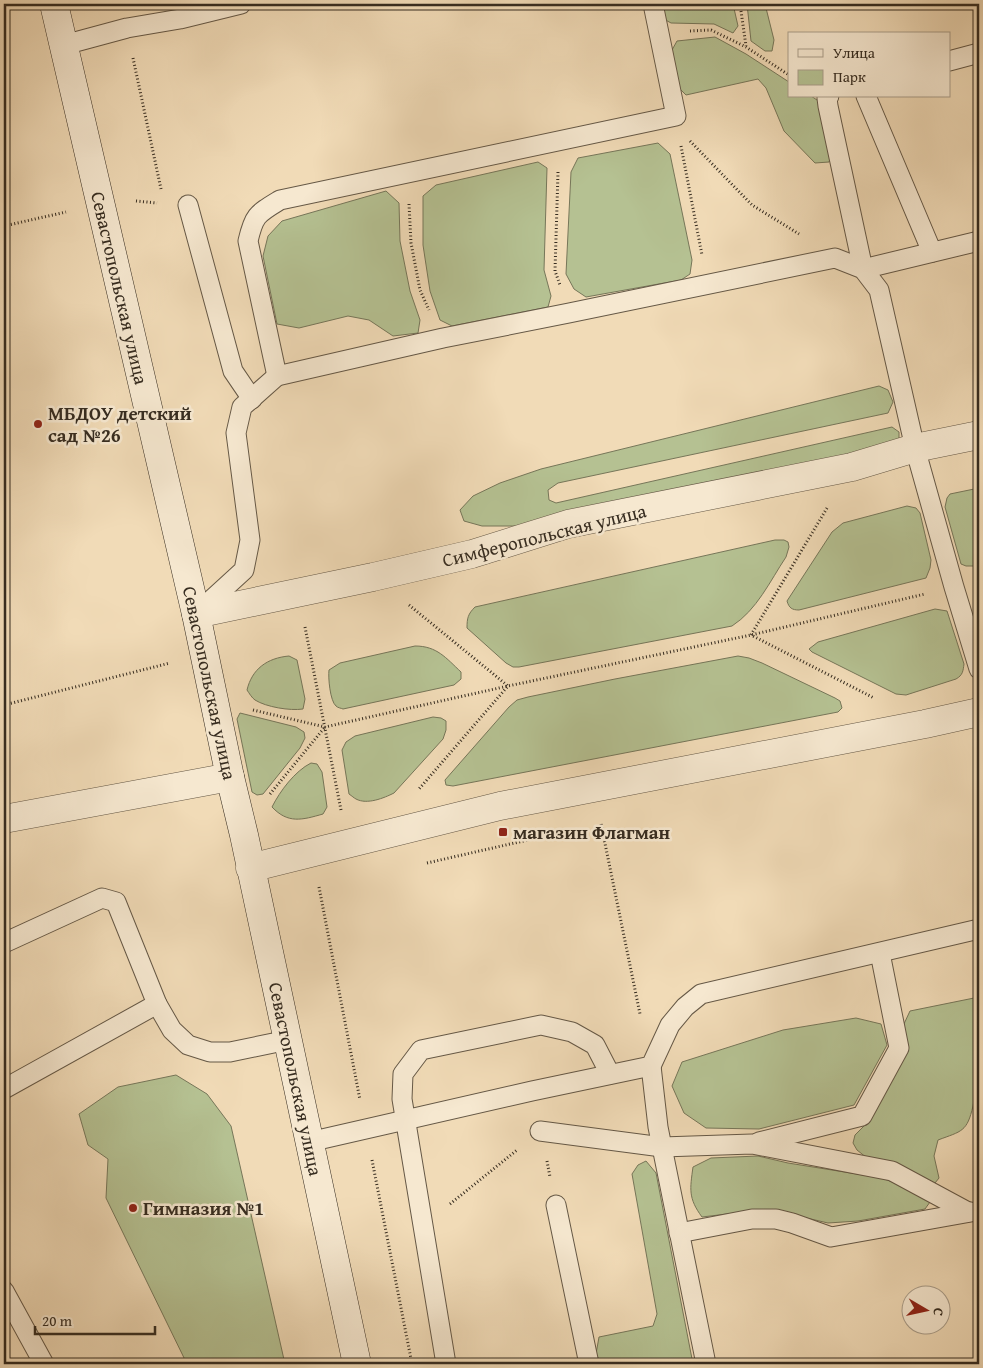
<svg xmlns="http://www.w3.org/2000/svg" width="983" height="1368" font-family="'Gentium Book Plus',serif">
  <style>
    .green { fill: #b5c192; stroke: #767659 }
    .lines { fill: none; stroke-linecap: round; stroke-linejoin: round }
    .service-casing { stroke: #655846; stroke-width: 21 }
    .minor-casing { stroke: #655846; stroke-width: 29 }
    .tertiary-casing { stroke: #655846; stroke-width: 29 }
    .secondary-casing { stroke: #362c20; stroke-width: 29 }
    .path { stroke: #362c20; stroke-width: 3; stroke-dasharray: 1 2.5; stroke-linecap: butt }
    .service { stroke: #f6e8d0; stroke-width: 19 }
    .minor { stroke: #f6e8d0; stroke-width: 28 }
    .tertiary { stroke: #f6e8d0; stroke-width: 28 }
    .secondary { stroke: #f6e8d0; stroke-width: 28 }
    .poi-dot { fill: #8f2418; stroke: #f6e8d0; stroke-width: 2 }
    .labels { text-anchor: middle; stroke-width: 5; stroke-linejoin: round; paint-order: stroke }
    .street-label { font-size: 19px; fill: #362c20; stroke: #f6e8d0 }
    .poi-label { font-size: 19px; font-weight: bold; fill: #362c20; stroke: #f6e8d0; text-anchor: start }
  </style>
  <rect width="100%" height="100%" fill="#f1dbb7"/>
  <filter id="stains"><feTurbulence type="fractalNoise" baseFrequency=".004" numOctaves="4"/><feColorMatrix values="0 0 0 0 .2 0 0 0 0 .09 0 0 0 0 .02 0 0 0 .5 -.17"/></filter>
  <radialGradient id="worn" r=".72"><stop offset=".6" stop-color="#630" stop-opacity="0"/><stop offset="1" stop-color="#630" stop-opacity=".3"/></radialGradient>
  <!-- green -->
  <g class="green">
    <path d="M 660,4 L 733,4 L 738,26 L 733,33 L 714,24 L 671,23 L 662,18 Z"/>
    <path d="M 747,4 L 765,4 L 774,40 L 772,51 L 765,51 L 751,41 Z"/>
    <path d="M 715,37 L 746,54 L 789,82 L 789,96 L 811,96 L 820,102 L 832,152 L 829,162 L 815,163 L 784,131 L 766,88 L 758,79 L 686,95 L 679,88 L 672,50 L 677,41 Z"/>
    <path d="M 658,143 L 670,154 L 692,260 L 690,274 L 681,280 L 586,297 L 574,289 L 566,274 L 571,172 L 578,158 Z"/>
    <path d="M 538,162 L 547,168 L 544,270 L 551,296 L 548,307 L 452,326 L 440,320 L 430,291 L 423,245 L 423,196 L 436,185 Z"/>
    <path d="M 386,191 L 399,203 L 400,241 L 410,291 L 420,320 L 418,333 L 393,336 L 369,320 L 348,316 L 299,328 L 277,324 L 263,256 L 268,236 L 282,221 Z"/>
    <path d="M 879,386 L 888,390 L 893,402 L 888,413 L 558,483 L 548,490 L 549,500 L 556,503 L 892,427 L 899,432 L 899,442 L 545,526 L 482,526 L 464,521 L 460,510 L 473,496 L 500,483 L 541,469 Z"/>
    <path d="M 979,488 L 979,566 L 966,566 L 961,564 L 945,507 L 947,498 L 950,494 Z"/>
    <path d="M 907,506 L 916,508 L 920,513 L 931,560 L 930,568 L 926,578 L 799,610 C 792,610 789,608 787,601 L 832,532 L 843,523 Z"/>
    <path d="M 775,540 L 784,540 L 788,542 L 789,547 L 786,557 C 770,581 757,610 732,626 L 519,667 L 513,667 L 506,663 L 467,628 C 467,618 468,614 475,607 Z"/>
    <path d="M 935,609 L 947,611 L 964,664 C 963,671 963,675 956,679 L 906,695 L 896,694 L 812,652 L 809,649 L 818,642 Z"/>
    <path d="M 415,646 C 437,646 446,658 461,672 L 461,679 L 454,685 L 343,709 C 341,708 338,708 336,706 C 330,701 328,677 329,670 L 340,663 Z"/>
    <path d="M 289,656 L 297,660 L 305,699 L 303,709 C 290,711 266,707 255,700 C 252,698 249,693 247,690 C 252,669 267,658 289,656 Z"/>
    <path d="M 738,656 L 749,658 L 762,663 L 835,698 L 840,701 L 842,708 L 838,712 L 453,786 L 446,785 L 445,780 L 509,707 L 517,700 L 528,697 L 615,679 Z"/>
    <path d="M 240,713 L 296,727 L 304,732 L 305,738 L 300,748 L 263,794 L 257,795 L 252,792 L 237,719 Z"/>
    <path d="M 433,717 L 441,718 L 446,721 L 446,730 L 443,739 L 394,793 C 384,798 367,805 356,799 C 354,798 352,796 349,794 L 342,750 L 346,742 L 355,736 Z"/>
    <path d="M 311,763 L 317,764 L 322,772 L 327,807 L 323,814 C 302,820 288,824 272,807 C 280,791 295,771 311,763 Z"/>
    <path d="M 979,997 L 979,1092 C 975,1096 974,1100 973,1106 C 967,1132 962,1131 938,1140 L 934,1156 L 939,1178 L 935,1183 L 928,1184 L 867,1158 L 857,1150 L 853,1143 L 855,1135 L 870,1120 L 903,1026 L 910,1011 Z"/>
    <path d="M 856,1018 L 881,1024 L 887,1045 L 854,1105 L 759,1129 L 706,1128 L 684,1113 L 672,1086 L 682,1062 L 783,1030 Z"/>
    <path d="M 176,1075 L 207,1094 L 231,1126 L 285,1364 L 187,1364 L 106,1198 L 108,1159 L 88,1145 L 79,1114 L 118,1087 Z"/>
    <path d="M 758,1156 L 788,1163 L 882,1178 L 921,1193 L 930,1202 L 925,1209 L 858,1221 L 828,1223 L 798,1216 L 760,1210 L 702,1217 C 688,1198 690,1189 693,1167 L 711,1158 Z"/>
    <path d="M 646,1161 L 656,1173 L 693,1364 L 601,1364 L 596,1354 L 599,1337 L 653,1326 L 657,1314 L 632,1174 L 638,1165 Z"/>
  </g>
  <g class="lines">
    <defs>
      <g id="service">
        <path d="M 64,45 L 127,28 L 180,19 L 241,4"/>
        <path d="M 949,61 L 979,53"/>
        <path d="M 829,96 L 827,98 L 828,106 L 863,269 L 979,241"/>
        <path d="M 866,96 L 932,252"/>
        <path d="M 188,205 L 233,371 L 252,399"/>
        <path d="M 277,376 L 248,241 C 254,215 257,214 280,200 L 676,116 L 653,4"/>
        <path d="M 197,613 L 244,570 L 250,540 L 236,433 L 242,407 L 277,376 L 443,338 L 569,313 L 835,258 L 863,269 L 879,290 L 915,448 L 954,587 L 979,669"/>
        <path d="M 4,943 L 102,898 L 116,902 L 157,1004 L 4,1089"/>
        <path d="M 157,1004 L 172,1030 L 188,1045 L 210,1052 L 230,1052 L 288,1040"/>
        <path d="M 651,1066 L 658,1127 L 662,1147 L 706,1364"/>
        <path d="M 540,1131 L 662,1147 L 752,1144 L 892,1171 L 968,1212"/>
        <path d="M 309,1142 L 532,1091 L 651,1066 L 670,1025 L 685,1007 L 701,994 L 979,929"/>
        <path d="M 759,1142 L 862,1116 L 899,1048 L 880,953"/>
        <path d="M 556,1205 L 589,1364"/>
        <path d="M 679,1233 L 752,1219 L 776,1219 L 792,1223 L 831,1237 L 971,1212"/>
        <path d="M 4,1291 L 44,1364"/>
        <path d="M 446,1364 L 402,1099 L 403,1074 L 421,1050 L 541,1025 L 572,1032 L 595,1045 L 610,1074"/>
      </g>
      <g id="minor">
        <path d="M 196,614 L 373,577 L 472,554 L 568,524 L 852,467 L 915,448 L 979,435"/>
        <path d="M 250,868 L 500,806 L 925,724 L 979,712"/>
      </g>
      <path id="tertiary" d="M 4,819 L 230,777"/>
      <path id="secondary" d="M 54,4 L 196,614 L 230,777 L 244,835 L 357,1364"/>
    </defs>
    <!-- service casing -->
    <use href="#service" class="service-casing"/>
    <!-- minor casing -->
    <use href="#minor" class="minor-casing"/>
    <!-- tertiary casing -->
    <use href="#tertiary" class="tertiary-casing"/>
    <!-- secondary casing -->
    <use href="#secondary" class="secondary-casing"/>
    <!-- path -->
    <g class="path">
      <path d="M 740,4 L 746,46"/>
      <path d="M 690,31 L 711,30 L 746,47 L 789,75"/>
      <path d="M 133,58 L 161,189"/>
      <path d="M 690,141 L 752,205 L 799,234"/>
      <path d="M 681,146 L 702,255"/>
      <path d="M 558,172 L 555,271 L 560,285"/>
      <path d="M 136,201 L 157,203"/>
      <path d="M 409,204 L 411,243 L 420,290 L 429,310"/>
      <path d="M 4,226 L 66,212"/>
      <path d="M 827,508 L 751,635 L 874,698"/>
      <path d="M 409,605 L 508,686 L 419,789"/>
      <path d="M 305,627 L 341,810"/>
      <path d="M 4,705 L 170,663"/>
      <path d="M 253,710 L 325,727 L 508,686 L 751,635 L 925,594"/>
      <path d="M 270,794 L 325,727"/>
      <path d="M 601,824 L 640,1014"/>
      <path d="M 427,863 L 567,831"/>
      <path d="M 319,887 L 360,1100"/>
      <path d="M 372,1160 L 412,1364"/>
      <path d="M 547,1161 L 550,1177"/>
      <path d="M 450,1204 L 517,1150"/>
    </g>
    <!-- service -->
    <use href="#service" class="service"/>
    <!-- minor -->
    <use href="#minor" class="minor"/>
    <!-- tertiary -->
    <use href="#tertiary" class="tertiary"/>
    <!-- secondary -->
    <use href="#secondary" class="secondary"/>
  </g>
  <!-- markers -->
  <g class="poi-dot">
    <circle cx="38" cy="424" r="5"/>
    <rect x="498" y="827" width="10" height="10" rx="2.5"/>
    <circle cx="133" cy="1208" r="5"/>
  </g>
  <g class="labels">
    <!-- street labels -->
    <g class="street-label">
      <text transform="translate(120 288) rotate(77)" y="7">Севастопольская улица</text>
      <text transform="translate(544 535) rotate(-14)" y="7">Симферопольская улица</text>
      <text transform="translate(210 683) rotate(78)" y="7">Севастопольская улица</text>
      <text transform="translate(296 1079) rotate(78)" y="7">Севастопольская улица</text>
    </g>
    <!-- poi labels -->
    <g class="poi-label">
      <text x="48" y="420">МБДОУ детский<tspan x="48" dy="22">сад №26</tspan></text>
      <text x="513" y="839">магазин Флагман</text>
      <text x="143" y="1215">Гимназия №1</text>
    </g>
  </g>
  <!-- margin -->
  <rect width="983" height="1368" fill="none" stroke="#f1dbb7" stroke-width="20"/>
  <rect x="5" y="5" width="973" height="1358" fill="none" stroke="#362c20" stroke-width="2.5"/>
  <rect x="10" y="10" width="963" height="1348" fill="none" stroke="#362c20"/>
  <!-- legend -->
  <rect x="788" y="32" width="162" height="65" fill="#f6e8d0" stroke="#a99d8a"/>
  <rect x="798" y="49" width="25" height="8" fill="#f6e8d0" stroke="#a99d8a"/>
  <text x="833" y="58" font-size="15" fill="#362c20">Улица</text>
  <rect x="798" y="70" width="25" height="15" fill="#b5c192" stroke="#a99d8a"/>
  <text x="833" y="82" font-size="15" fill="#362c20">Парк</text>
  <!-- north arrow -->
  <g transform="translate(926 1310) rotate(99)"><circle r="24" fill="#f6e8d0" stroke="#a99d8a"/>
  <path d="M0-4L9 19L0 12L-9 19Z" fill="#8f2418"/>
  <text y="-8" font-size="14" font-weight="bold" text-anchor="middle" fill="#362c20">С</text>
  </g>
  <!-- scale -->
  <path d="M35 1326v8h120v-8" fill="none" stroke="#362c20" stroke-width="2.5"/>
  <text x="42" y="1326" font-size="15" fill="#362c20" stroke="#f6e8d0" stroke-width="4" paint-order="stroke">20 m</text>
  <rect width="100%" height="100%" filter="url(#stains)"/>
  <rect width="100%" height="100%" fill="url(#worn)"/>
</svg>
